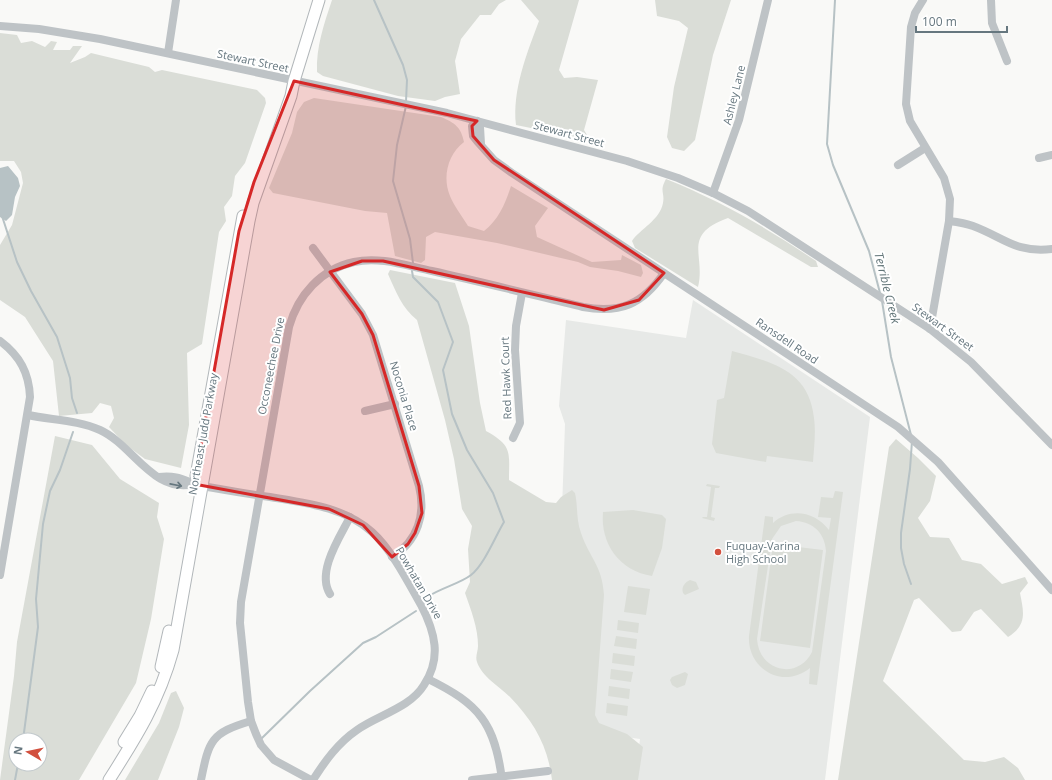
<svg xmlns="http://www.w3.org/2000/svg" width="1052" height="780" font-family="'Open Sans',sans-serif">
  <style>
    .built { fill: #e7e9e7 }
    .green { fill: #daddd7; fill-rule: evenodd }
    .water { fill: #b7c2c5 }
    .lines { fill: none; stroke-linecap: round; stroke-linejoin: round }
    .stream { stroke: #b7c2c5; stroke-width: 2 }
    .highway-casing { stroke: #b2b7ba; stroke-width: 13 }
    .minor { stroke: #bec3c6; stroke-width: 8 }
    .highway { stroke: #fff; stroke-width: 11 }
    .oneway { stroke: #66777f }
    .marked { fill: #d62828; fill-opacity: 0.2; stroke: #d62828; stroke-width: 3; stroke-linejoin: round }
    .poi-dot { fill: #d2503e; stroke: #fff; stroke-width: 1.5 }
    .labels { text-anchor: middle; stroke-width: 4; stroke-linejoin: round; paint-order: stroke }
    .street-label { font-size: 11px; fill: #66777f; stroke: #fff }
    .poi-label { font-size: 11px; fill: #66777f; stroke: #fff; text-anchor: start }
    .water-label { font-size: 12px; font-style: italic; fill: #627578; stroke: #fff }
  </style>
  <rect width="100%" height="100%" fill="#f9f9f7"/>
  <!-- built -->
  <path class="built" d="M 693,300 L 870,417 L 825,780 L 635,780 L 640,739 L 590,732 L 562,509 L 565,424 L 559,406 L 566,320 L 686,338 Z"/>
  <!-- green -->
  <g class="green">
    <path d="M 332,0 L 506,0 L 499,4 L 491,15 L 480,15 L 461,39 L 455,61 L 460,94 L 445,97 L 435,101 L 398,96 L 323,76 L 317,72 C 316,47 324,24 332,0 Z"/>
    <path d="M 521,0 L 579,0 L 559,70 L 564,78 L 577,77 L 598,80 L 584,130 L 590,140 L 516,125 C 512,90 527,53 539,21 Z"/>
    <path d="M 655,0 L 731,0 L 713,55 L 695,140 L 684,151 L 672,148 L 667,137 L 674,87 L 688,28 L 679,21 L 657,16 Z"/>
    <path d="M 0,33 L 17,35 L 21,43 L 32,41 L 45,47 L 51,41 L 57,42 L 53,50 L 70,50 L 73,46 L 82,46 L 70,63 L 85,57 L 91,53 L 149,67 L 155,72 L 162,70 L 257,90 L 265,98 L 266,103 L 245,163 L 235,176 L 232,196 L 224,207 L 226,221 L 219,232 L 202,344 L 187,353 L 189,425 L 181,468 L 145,459 L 126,445 L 109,427 L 114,418 L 111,406 L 100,403 L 92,413 L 59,416 L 53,361 L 25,317 L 0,300 L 0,245 L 12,225 L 23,183 L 21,172 L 14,161 L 0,161 Z"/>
    <path d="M 314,98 L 441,117 C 455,123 461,127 464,142 C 448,154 442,177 450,196 C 454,206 462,216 468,226 L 484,231 C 499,219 505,204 511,186 L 548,208 L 535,226 L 537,237 L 592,262 L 621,260 L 622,255 L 641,265 L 643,273 L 641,277 L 618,271 L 590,267 L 578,262 L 497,243 L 435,232 L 426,237 L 425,260 L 421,263 L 395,256 L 387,213 L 365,211 L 273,193 L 269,188 L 292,133 L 297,112 L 304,102 Z"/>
    <path d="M 666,179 C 723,202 765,227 816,261 L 818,267 L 811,267 L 728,218 C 681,235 706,255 698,287 L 635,248 L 632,241 C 640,229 660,220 663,203 C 665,192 659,192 666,179 Z"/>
    <path d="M 390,270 L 455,283 L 469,326 L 480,403 L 486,431 C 513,446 509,452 509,480 L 546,502 L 556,503 L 561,497 L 572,490 L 575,493 C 578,506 576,520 581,533 C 590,559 602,565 604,595 L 595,715 L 599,723 L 627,734 L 643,747 L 638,780 L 552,780 C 548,746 534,722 510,697 C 499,686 482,677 477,662 C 475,657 478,651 478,646 C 478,628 471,610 465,593 L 470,582 L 468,549 L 472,526 L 462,509 L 454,459 L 445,420 L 417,320 C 402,308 396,292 388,274 Z"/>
    <path d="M 732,351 C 771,362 809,370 814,418 C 816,432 814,448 813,462 L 767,456 L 766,462 L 716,453 L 712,444 L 717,400 L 724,398 Z"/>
    <path d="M 55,436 L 92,445 L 120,479 L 159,503 L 157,517 L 164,539 L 151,619 L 136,683 L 79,780 L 0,780 L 14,676 L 17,642 ZM 16,740 L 40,740 L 40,764 L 16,764 Z"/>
    <path d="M 896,439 L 918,458 L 936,476 L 930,501 L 918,518 L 930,537 L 949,538 L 962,560 L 981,564 L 1002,584 L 1025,577 L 1028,583 L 1020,593 C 1024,613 1027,625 1008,637 L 981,609 L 974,612 L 961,631 L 952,632 L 919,598 L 914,600 L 883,681 L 964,760 L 985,762 L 1004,757 L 1018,768 L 1025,780 L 838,780 L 889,447 Z"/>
    <path d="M 707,484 L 720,486 L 719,488 L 715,488 L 711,517 L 715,518 L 714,521 L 702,518 L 703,517 L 707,517 L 711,487 L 706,486 Z"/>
    <path d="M 835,491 L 843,492 L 817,685 L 809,684 L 810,668 C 783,690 747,669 749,636 L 765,516 L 773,517 L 773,523 C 791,507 815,512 829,530 L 831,518 L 818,517 L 821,497 L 833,498 ZM 796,521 C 814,522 825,534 826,551 L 812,652 C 797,681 759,671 757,639 L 772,539 L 781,526 Z"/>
    <path d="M 633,510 L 662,515 L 666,519 L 662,548 L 652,576 C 620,571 600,544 603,512 Z"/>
    <path d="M 773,544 L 823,550 L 810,648 L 760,641 Z"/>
    <path d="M 690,580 L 696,582 L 699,589 L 685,595 L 683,593 C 681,587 685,582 690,580 Z"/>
    <path d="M 628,586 L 650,589 L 646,615 L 624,612 Z"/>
    <path d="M 618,620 L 639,623 L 638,633 L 617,630 Z"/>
    <path d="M 616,636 L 637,639 L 636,649 L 614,646 Z"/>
    <path d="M 613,653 L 635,656 L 634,666 L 612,663 Z"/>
    <path d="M 611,669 L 633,672 L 631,682 L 610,679 Z"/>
    <path d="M 685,672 L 688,674 L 685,685 L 677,688 L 672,685 L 670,680 L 672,677 Z"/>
    <path d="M 609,686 L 630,689 L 629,699 L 608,696 Z"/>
    <path d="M 176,691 L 184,708 L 179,727 L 158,780 L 125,780 L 159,723 L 171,693 Z"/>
    <path d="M 607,703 L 628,706 L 627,716 L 606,713 Z"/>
  </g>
  <!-- water -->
  <path class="water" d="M 8,166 L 18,178 L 20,186 L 15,197 L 12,215 L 6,221 L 0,217 L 0,168 Z"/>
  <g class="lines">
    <!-- stream -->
    <g class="stream">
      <path d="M 374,0 L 403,65 L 407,80 L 406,101"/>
      <path d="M 835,0 L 827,144 L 833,165 L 869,251 L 880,293"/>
      <path d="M 406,106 L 397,145 L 393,181 L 410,239 L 413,263"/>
      <path d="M 2,216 L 17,262 L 31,291 L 57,337 L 70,378 L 72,398 L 77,413"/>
      <path d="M 412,271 L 413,277 L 438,302 L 453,342 L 443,370 L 452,414 L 467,450 L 493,493 L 504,522 C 495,537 484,565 471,575 C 461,583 441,588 429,596 L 429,601"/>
      <path d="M 882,301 L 891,357 L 911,435"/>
      <path d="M 911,584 L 904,564 L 901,548 L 901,533 L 910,469 L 912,441"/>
      <path d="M 262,738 L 310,691 L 363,643 L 376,637 L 416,611"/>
      <path d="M 23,740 L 38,627 L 36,599 L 43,524 L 50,491 L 60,470 L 73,432"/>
      <path d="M 15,780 L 18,764"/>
    </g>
    <defs>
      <g id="highway">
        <path d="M 196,476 L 243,216"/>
        <path d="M 161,667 L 169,631"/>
        <path d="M 124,742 L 140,716 L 152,691"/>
        <path d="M 109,780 C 137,736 159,701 173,650 L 249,221 L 253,203 L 291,96 L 294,81 L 319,0"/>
      </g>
    </defs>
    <!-- highway casing -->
    <use href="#highway" class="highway-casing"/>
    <!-- minor -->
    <g class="minor">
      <path d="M 923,0 L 915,13 L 911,27 L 906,104 L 910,121 L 944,178 L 950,199 L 949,221 L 930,329"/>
      <path d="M 991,0 L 992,23 L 1007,61"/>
      <path d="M 0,26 L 39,29 L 100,39 L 447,113 L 627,161 L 678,178 L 713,193 L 748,211 L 930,329 L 971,362 L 1052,445"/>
      <path d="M 168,53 L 176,0"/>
      <path d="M 481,144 L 480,127 L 477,121 L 472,126 L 473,136 L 477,141 L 494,160 L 512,173 L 898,427 L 938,462 L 1052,590"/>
      <path d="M 1039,158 L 1052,155"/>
      <path d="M 898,165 L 925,148"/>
      <path d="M 713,193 L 739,120 L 768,0"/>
      <path d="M 949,221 C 957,222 965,223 973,226 C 1005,238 1015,253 1052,249"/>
      <path d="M 313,248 L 362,314 L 373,335 L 419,486 C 426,514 418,541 392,557"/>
      <path d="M 0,341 C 20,356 29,373 30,397 L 0,575"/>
      <path d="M 365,411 L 395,404"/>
      <path d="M 28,415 C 51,420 78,420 100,430 C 133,445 153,494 194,484"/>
      <path d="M 513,438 L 520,423 L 515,350 L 516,326 L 522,293"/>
      <path d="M 159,477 C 180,475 184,481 202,486 C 225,490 247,494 270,497 C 306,503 344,507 372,532 C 392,550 408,582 421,605 C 435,632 442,658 424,685 C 410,708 378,715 357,730 C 338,743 325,761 313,780"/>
      <path d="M 330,594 C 316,572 340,537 350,517"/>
      <path d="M 428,679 C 479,704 495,723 502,780"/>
      <path d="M 201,780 C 209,740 211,733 251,721"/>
      <path d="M 311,780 L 274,760 L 261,745 L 256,734 L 251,721 L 248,702 L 240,623 L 241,602 L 289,327 C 298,295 321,269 354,262 C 380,256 407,266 432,271 C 482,282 533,295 583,307 C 620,314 643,304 664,273"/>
      <path d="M 472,780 L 548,771"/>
    </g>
    <!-- highway -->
    <use href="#highway" class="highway"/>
  </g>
  <!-- one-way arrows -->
  <defs><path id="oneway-shaft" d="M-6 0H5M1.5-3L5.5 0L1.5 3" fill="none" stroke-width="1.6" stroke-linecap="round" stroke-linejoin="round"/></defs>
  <use class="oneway" href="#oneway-shaft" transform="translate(176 485) rotate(11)"/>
  <!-- marked area -->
  <path class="marked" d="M 294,81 L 477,121 L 472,126 L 473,136 L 494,160 L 664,273 L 639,300 L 604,310 L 383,261 L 362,261 L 330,272 L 362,314 L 373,335 L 419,486 L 422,513 L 415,533 L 408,544 L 392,557 L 363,525 L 329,509 L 194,484 L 239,231 L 254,182 Z"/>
  <!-- markers -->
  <circle class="poi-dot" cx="718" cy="552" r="4"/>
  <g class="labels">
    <!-- street labels -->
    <g class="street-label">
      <text transform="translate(253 61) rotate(12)" y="4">Stewart Street</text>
      <text transform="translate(734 95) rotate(-76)" y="4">Ashley Lane</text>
      <text transform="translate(569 134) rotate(15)" y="4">Stewart Street</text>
      <text transform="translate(943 327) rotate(36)" y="4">Stewart Street</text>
      <text transform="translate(787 341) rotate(34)" y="4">Ransdell Road</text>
      <text transform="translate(271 366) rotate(-79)" y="4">Occoneechee Drive</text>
      <text transform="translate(506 378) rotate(-92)" y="4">Red Hawk Court</text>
      <text transform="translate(404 396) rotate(73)" y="4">Noconia Place</text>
      <text transform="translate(203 434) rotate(-80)" y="4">Northeast Judd Parkway</text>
      <text transform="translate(419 583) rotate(60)" y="4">Powhatan Drive</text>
    </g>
    <!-- poi labels -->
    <g class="poi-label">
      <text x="726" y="550">Fuquay-Varina<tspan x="726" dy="13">High School</tspan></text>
    </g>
    <!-- water labels -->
    <g class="water-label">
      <text transform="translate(887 288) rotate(76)" y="4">Terrible Creek</text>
    </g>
  </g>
  <!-- north arrow -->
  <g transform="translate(28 752) rotate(279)"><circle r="19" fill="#ffffff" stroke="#c2c9cc"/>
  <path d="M0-3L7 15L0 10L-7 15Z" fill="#d2503e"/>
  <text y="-6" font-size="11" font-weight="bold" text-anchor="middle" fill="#66777f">N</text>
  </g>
  <!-- scale -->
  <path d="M916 26v6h91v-6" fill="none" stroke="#66777f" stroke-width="2"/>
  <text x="922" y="26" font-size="12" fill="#66777f" stroke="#ffffff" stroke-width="3" paint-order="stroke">100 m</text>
</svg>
